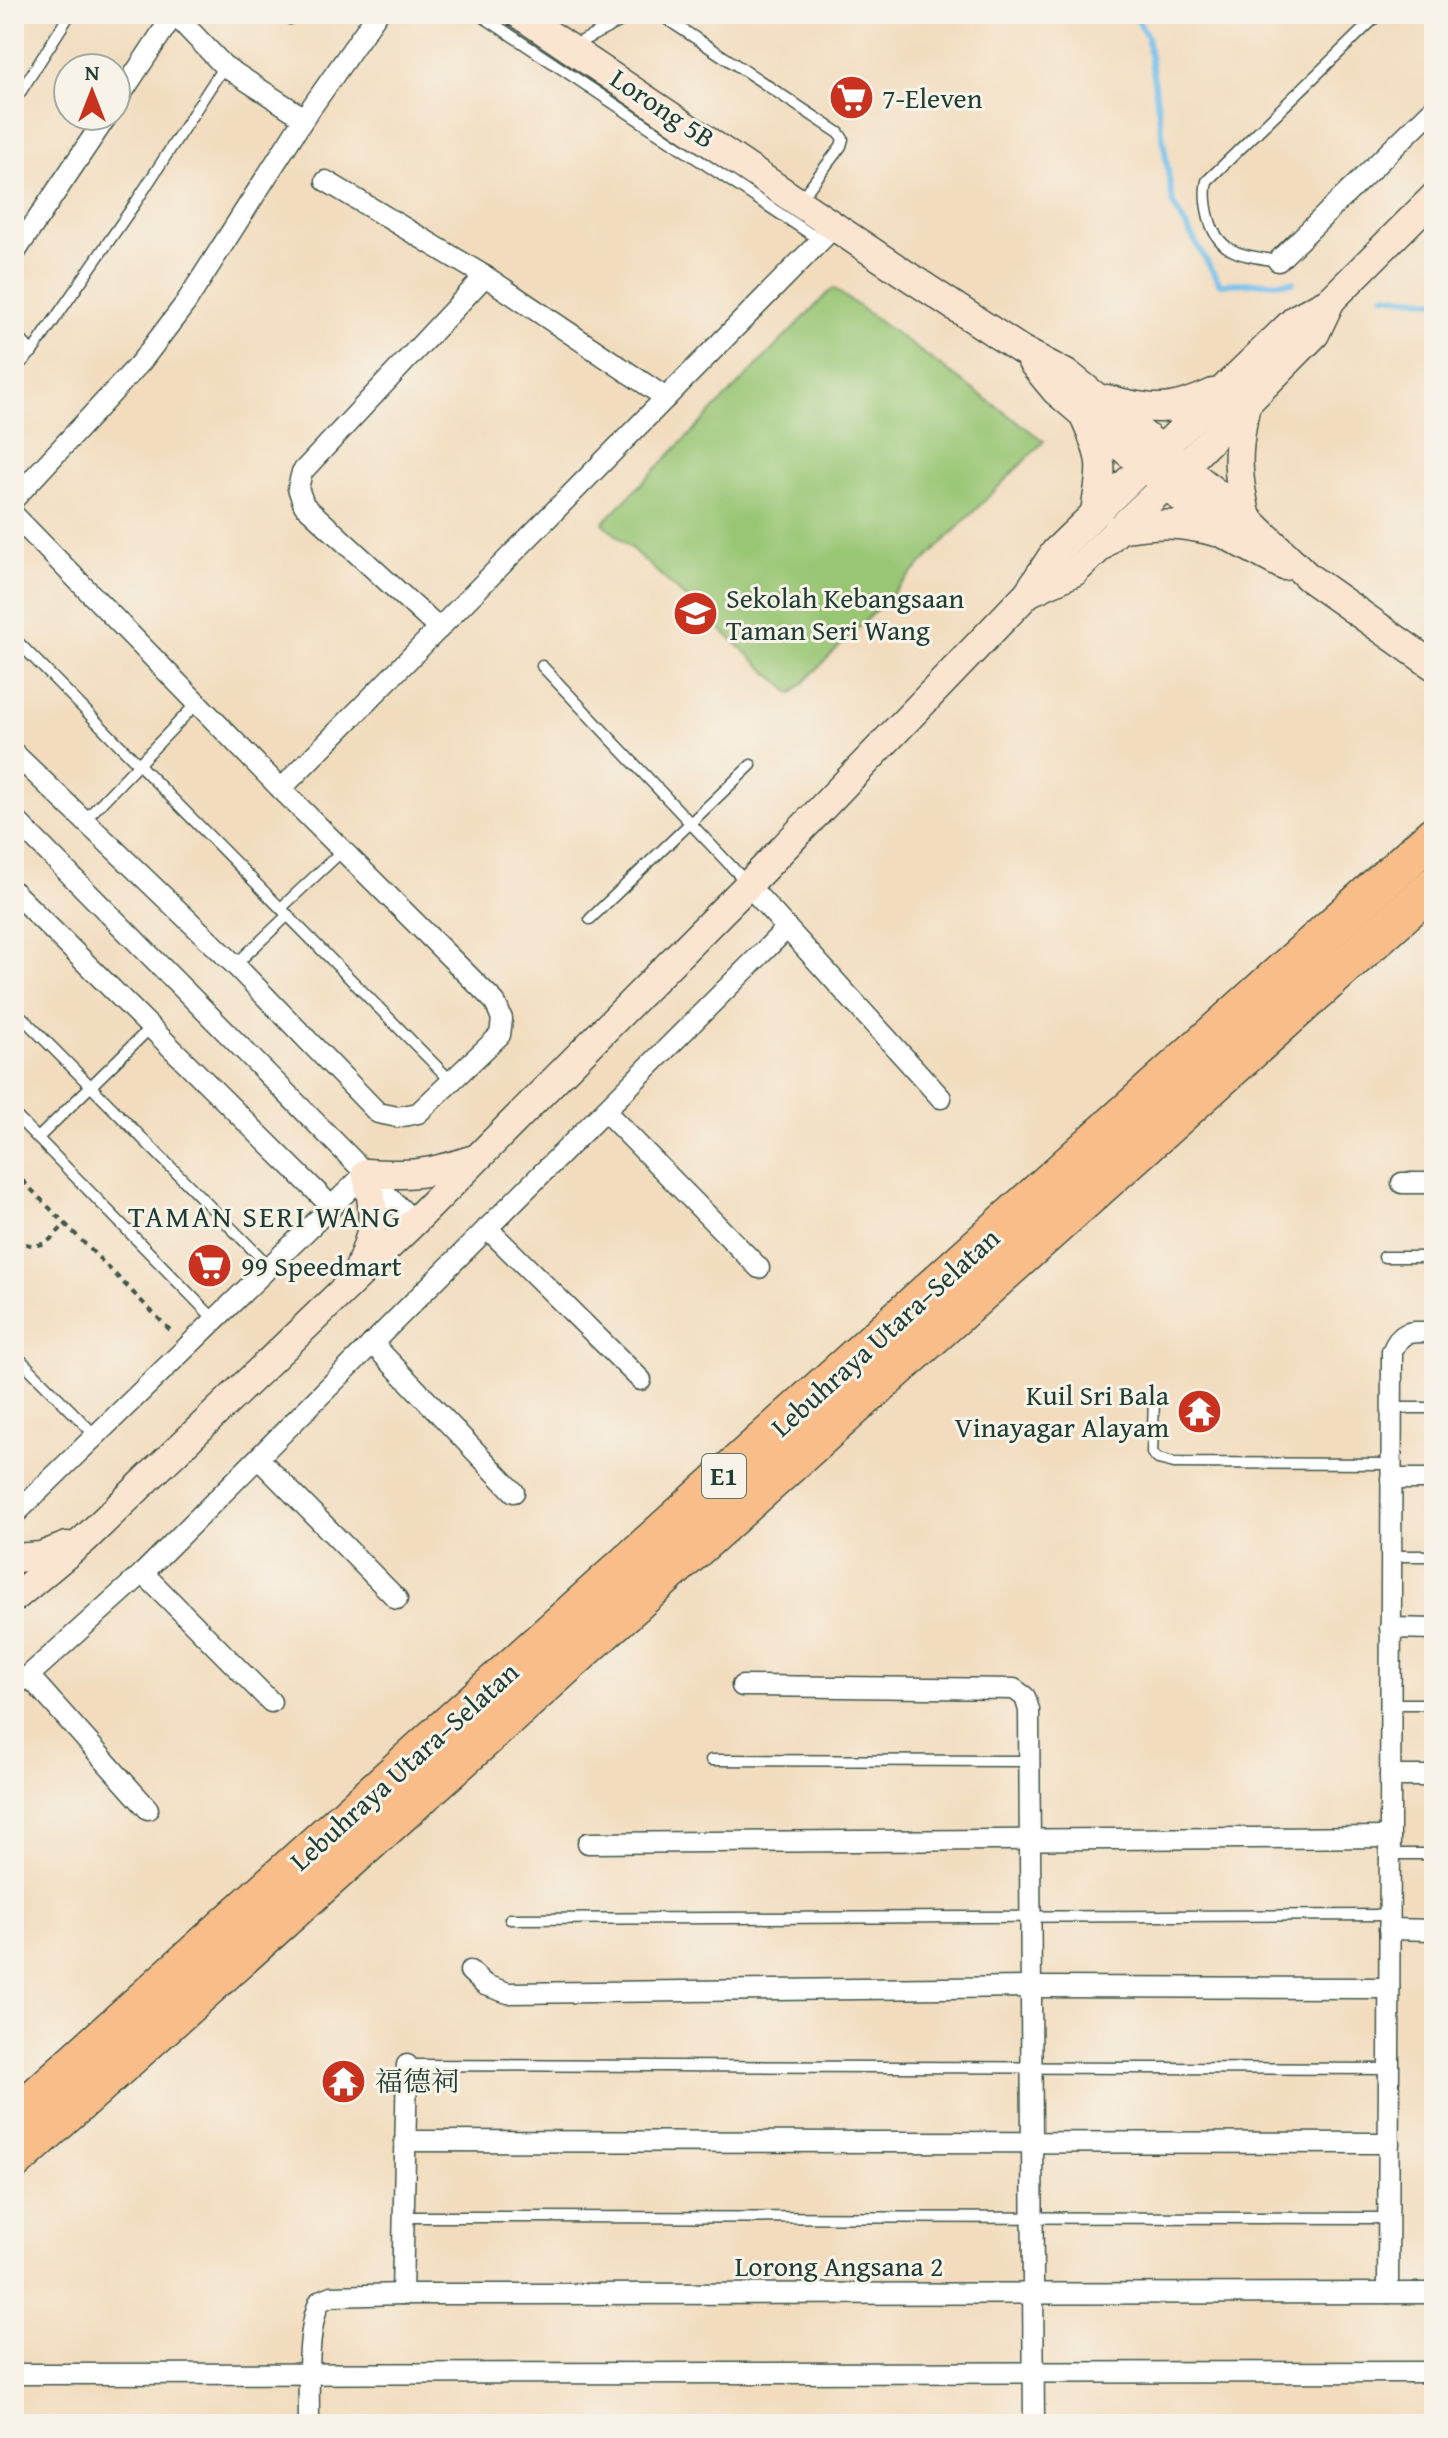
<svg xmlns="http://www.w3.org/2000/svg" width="1448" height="2438" font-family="'Gentium Book Plus','Noto Serif SC',serif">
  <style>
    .green { fill: #99c675; stroke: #5c8254; stroke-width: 2 }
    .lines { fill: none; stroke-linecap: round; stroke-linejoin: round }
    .stream { stroke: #71beeb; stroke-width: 6 }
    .lane-casing { stroke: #3f5549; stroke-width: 13 }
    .street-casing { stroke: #3f5549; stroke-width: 23 }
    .secondary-casing { stroke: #3f5549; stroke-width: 31 }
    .highway-casing { stroke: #3f5549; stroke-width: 41 }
    .path { stroke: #3f5549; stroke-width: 4; stroke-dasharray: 6 6; stroke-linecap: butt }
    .lane { stroke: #fff; stroke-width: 10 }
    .street { stroke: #fff; stroke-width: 20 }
    .secondary { stroke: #fce5d0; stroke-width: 28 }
    .highway { stroke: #f8bd89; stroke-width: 38 }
    .labels { text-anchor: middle; stroke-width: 6; stroke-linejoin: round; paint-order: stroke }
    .shield { fill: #f7f3e8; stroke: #60746a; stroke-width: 2 }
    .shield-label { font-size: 26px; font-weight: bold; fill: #1f3d34 }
    .poi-label { font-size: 28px; fill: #1f3d34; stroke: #f7f3e8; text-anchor: start }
    .street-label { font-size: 28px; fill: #1f3d34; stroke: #f7f3e8 }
    .neighbourhood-label { font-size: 30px; letter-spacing: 2px; fill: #1f3d34; stroke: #f7f3e8 }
  </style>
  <rect width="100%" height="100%" fill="#f7f3e8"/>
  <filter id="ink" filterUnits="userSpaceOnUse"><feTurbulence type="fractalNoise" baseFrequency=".0125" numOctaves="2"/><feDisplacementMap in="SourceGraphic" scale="16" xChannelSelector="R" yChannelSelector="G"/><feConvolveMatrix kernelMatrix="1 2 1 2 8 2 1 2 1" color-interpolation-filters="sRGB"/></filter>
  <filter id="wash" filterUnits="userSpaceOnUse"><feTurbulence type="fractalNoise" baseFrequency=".006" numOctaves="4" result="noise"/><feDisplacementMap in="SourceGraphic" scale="32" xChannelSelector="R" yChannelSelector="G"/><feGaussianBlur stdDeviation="1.8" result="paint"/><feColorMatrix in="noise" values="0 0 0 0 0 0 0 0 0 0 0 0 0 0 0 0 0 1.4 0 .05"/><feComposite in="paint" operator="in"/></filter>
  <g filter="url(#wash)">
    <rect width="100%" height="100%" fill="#f2dcbd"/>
    <!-- green -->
    <path class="green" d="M 833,288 L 1044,441 L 792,694 L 603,523 Z"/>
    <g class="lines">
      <!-- stream -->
      <g class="stream">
        <path d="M 1134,14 L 1147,36 L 1173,204 L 1220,284 L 1293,282"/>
        <path d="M 1384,295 L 1434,301"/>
      </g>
    </g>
  </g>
  <g filter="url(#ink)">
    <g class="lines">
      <defs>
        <g id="lane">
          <path d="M 285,14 L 290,19"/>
          <path d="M 479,14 L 821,241"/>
          <path d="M 659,14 L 839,133 L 843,139 L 841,146 L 800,200"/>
          <path d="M 1431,14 L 1434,17"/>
          <path d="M 572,46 L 635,14"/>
          <path d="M 14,102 L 70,14"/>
          <path d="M 1278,261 C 1245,255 1219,256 1209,218 C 1206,206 1204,193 1207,181 L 1379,14"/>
          <path d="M 14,332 L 32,352"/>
          <path d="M 14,370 L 32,352 L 136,202 L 224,66"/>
          <path d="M 14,638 L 452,1082"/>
          <path d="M 542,666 L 747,883"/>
          <path d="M 83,822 L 197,703"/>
          <path d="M 281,908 L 342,851"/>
          <path d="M 590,919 L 751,765"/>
          <path d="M 235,965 L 288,915"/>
          <path d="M 14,1009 L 270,1267"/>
          <path d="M 14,1114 L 215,1320"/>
          <path d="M 38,1138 L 150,1028"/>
          <path d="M 1384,1257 L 1434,1257"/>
          <path d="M 14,1353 L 96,1436"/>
          <path d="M 1154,1401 L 1152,1453 L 1158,1459 L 1174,1463 L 1391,1464"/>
          <path d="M 1391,1408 L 1434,1408"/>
          <path d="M 1390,1556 L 1434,1556"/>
          <path d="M 1390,1704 L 1434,1704"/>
          <path d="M 711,1760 L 1029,1761"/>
          <path d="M 1390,1854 L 1434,1854"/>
          <path d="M 510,1919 L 1389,1915"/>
          <path d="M 407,2065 L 1389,2069"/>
          <path d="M 404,2217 L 1388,2218"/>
        </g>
        <g id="street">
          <path d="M 174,14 L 224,66 L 304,118"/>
          <path d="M 116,102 L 174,14"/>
          <path d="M 326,181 L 485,276 L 666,398"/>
          <path d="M 14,254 L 107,116"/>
          <path d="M 1278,261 L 1434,108"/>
          <path d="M 14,499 L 141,362 L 185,304 L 304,118 L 377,14"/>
          <path d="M 14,515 L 281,789 L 495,1002 L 502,1019 L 500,1035 L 418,1113 L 398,1117 L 378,1113 L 235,965 L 14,753"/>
          <path d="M 439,629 L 304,505 L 298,488 L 302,472 L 485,276"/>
          <path d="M 281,789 L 834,227"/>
          <path d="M 14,818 L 414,1222"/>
          <path d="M 748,885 L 941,1098"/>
          <path d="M 14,892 L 332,1207"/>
          <path d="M 605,1111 L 759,1268"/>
          <path d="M 1402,1183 L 1434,1183"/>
          <path d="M 487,1228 L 641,1380"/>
          <path d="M 372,1343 L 514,1492"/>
          <path d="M 259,1459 L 397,1599"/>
          <path d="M 1391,1479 L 1434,1479"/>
          <path d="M 14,1515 L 366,1173"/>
          <path d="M 143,1573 L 271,1702"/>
          <path d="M 1390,1628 L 1434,1629"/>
          <path d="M 29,1676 L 148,1809"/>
          <path d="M 14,1686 L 25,1679 L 143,1573 L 787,928"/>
          <path d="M 742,1686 L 1014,1689 L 1025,1697 L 1029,1710 L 1034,2424"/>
          <path d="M 1390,1776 L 1434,1776"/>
          <path d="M 588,1843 L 1390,1837"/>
          <path d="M 1389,1929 L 1434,1930"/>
          <path d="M 470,1971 L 485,1985 L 508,1993 L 1031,1987 L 1389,1988"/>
          <path d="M 405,2141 L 1389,2143"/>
          <path d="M 1388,2293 L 1392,1352 C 1401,1329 1411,1332 1434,1332"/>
          <path d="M 402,2294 L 407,2065"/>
          <path d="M 14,2374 L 1434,2372"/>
          <path d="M 309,2424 C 309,2391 306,2329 320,2301 L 332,2296 L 402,2294 L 1434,2293"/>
        </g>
        <g id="secondary">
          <path d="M 519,14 L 902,272 L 1021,350 L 1070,376 L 1247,518 L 1308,577 L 1434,666"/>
          <path d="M 1032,362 L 1056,391 L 1224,534 L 1284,566"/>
          <path d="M 1107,399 C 1152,411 1169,413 1213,393"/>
          <path d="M 1246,404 C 1236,451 1236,472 1247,518"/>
          <path d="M 1086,421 C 1105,463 1102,468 1095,512"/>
          <path d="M 1118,529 C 1156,523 1179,522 1216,532"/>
          <path d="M 1028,593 L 1074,572 L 1166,485 L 1315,334 L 1331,300"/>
          <path d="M 357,1274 C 373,1231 378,1219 366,1173 C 411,1176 428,1174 471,1160"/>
          <path d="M 14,1558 L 41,1556 L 67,1546"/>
          <path d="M 14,1598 L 85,1539 L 414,1222 L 748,885 L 1028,593 L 1055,552 L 1297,318 L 1331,300 L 1434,197"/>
        </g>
        <g id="highway">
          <path d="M 14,2117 L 1434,835"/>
          <path d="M 14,2161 L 1434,886"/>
        </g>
      </defs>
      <!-- lane casing -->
      <use href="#lane" class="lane-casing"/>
      <!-- street casing -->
      <use href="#street" class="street-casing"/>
      <!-- secondary casing -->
      <use href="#secondary" class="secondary-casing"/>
      <!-- highway casing -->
      <use href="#highway" class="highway-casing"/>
      <!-- path -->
      <g class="path">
        <path d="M 1211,15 L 1212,14"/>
        <path d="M 14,1172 L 174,1334"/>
        <path d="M 14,1240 C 42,1251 47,1244 65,1224"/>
      </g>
      <!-- lane -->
      <use href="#lane" class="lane"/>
      <!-- street -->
      <use href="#street" class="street"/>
      <!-- secondary -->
      <use href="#secondary" class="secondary"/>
      <!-- highway -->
      <use href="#highway" class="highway"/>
    </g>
  </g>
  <!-- icons -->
  <defs>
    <symbol id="supermarket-disc" viewBox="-11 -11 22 22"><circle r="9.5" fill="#c8321e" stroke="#f7f3e8"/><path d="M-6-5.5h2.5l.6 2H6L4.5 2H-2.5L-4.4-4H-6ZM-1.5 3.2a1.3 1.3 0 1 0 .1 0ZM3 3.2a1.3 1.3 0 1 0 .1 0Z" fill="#fff"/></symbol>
    <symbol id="school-disc" viewBox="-11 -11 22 22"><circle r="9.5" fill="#c8321e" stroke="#f7f3e8"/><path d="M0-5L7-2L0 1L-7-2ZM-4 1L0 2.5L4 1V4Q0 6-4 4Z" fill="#fff"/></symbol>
    <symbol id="temple-disc" viewBox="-11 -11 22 22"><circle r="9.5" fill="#c8321e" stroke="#f7f3e8"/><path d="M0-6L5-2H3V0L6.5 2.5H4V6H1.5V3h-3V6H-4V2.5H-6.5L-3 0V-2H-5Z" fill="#fff"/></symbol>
  </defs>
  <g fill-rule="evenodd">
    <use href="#supermarket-disc" x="826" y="72" width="51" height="51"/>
    <use href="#school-disc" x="670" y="588" width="51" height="51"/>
    <use href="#supermarket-disc" x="184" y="1240" width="51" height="51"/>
    <use href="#temple-disc" x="1174" y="1386" width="51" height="51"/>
    <use href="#temple-disc" x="318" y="2056" width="51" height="51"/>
  </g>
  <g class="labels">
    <!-- shield labels -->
    <rect class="shield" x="702" y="1454" width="44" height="44" rx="6"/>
    <g class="shield-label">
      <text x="724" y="1485">E1</text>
    </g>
    <!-- poi labels -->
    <g class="poi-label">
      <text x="882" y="108">7-Eleven</text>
      <text x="726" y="608">Sekolah Kebangsaan<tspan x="726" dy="32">Taman Seri Wang</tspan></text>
      <text x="241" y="1276">99 Speedmart</text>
      <text x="1169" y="1405" text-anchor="end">Kuil Sri Bala<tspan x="1169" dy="32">Vinayagar Alayam</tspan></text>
      <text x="375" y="2091">福德祠</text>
    </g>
    <!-- street labels -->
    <g class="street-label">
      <text transform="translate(663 108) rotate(34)" y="10">Lorong 5B</text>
      <text transform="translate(885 1332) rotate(-42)" y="10">Lebuhraya Utara–Selatan</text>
      <text transform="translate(404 1766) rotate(-42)" y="10">Lebuhraya Utara–Selatan</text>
      <text x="839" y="2276">Lorong Angsana 2</text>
    </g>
    <!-- neighbourhood labels -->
    <g class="neighbourhood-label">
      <text x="265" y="1227">TAMAN SERI WANG</text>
    </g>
  </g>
  <!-- margin -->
  <rect width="1448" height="2438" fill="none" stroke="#f7f3e8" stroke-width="48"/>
  <!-- north arrow -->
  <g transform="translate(92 92)"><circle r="38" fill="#f7f3e8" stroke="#a1aaa0" stroke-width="2"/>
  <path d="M0-6L14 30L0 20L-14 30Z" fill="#c8321e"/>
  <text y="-12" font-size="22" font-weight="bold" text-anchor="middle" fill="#1f3d34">N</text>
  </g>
</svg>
